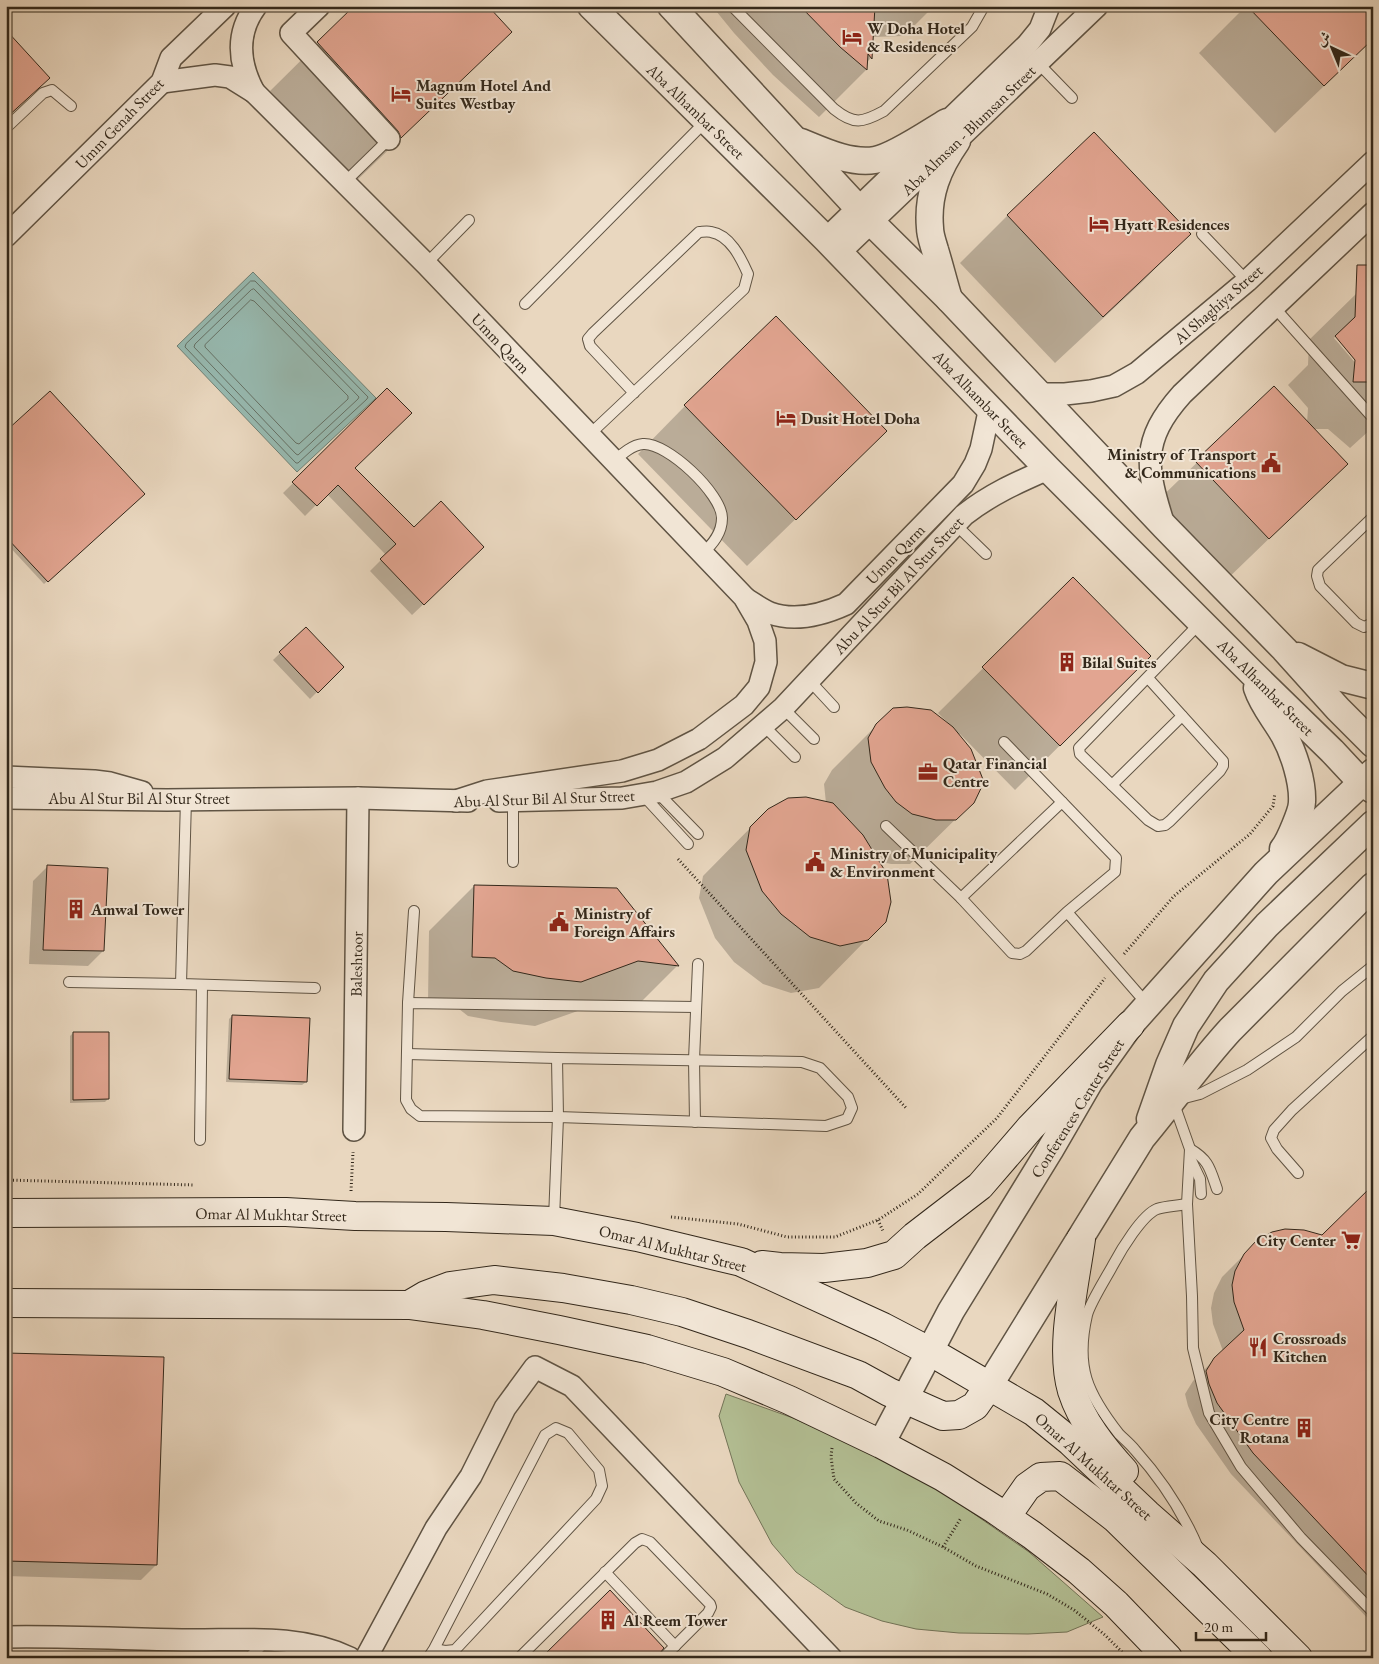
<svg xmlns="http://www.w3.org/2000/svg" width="1379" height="1664" font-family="'EB Garamond',Amiri,serif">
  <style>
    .green { fill: #b3bf94; stroke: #737458 }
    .water { fill: #97bab1; stroke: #6f8075 }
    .shadow { fill: #0003; fill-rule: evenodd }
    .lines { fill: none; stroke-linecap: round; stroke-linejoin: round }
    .shore { stroke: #657166; stroke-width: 1 }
    .building { fill: #e2a591; stroke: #33281b }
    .service-casing { stroke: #605444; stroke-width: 12 }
    .minor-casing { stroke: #605444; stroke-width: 24 }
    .tertiary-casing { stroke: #605444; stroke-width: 29 }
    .secondary-casing { stroke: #33281b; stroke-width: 30 }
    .path { stroke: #33281b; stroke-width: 3; stroke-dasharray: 1 2.5; stroke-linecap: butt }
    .service { stroke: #f1e5d5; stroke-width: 10 }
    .minor { stroke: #f1e5d5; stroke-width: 21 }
    .tertiary { stroke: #f1e5d5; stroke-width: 26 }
    .secondary { stroke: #f1e5d5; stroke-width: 28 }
    .labels { text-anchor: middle; stroke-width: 4; stroke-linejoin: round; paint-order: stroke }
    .poi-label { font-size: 16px; font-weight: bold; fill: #33281b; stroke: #f1e5d5; text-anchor: start }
    .street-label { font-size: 16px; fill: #33281b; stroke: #f1e5d5 }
  </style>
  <rect width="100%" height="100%" fill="#e9d7bf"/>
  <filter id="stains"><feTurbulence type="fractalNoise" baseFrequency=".004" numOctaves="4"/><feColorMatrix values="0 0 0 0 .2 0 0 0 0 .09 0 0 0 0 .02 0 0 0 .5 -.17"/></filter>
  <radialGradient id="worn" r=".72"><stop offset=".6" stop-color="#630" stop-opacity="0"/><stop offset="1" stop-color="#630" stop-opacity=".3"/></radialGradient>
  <!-- green -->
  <path class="green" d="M 726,1394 L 793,1418 L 876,1455 L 931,1484 L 1029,1552 L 1103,1617 L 1067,1632 L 1028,1634 L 959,1633 L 916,1629 L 882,1621 L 845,1607 L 796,1572 L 772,1544 L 739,1482 L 719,1416 Z"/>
  <!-- water -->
  <path class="water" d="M 253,272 L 376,398 L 297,472 L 177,346 Z"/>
  <!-- shadow -->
  <g class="shadow">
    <path d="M 356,6 L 511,32 L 353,184 L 351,178 L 270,91 Z"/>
    <path d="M 712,6 L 934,6 L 904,36 L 872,37 L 871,58 L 866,63 L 866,70 L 819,117 L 773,75 L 734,33 Z"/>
    <path d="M 1246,6 L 1373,6 L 1373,39 L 1275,133 L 1199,53 Z"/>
    <path d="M 6,32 L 48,78 L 6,120 Z"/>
    <path d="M 1008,215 L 1189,234 L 1142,282 L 1055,363 L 960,263 Z"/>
    <path d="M 1373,292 L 1373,429 L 1371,429 L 1350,448 L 1328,429 L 1313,429 L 1346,464 L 1220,586 L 1148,510 L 1274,388 L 1307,423 L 1308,408 L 1288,385 L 1308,365 L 1309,340 L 1357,293 ZM 1336,336 L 1360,364 L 1358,366 L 1334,338 Z"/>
    <path d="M 387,390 L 354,468 L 414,529 L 472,558 L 412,615 L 370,571 L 386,555 L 327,494 L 305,516 L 283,493 Z"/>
    <path d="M 685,406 L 838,478 L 747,566 L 638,454 Z"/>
    <path d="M 6,432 L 143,494 L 44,584 L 6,543 Z"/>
    <path d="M 1073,579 L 1150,656 L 1015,790 L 960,734 L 958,735 L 973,802 L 910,864 L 891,864 L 877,861 L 867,939 L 819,988 L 791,993 L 763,984 L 734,962 L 715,938 L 699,898 L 703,876 L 768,810 L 826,803 L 824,784 L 832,770 L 877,725 L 948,725 L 949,724 L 938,713 Z"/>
    <path d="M 305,629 L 342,667 L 310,699 L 273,660 Z"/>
    <path d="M 47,867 L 103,951 L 88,966 L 29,964 L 33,881 Z"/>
    <path d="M 474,886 L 617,889 L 677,966 L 633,1010 L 592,1006 L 535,1026 L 501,1022 L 468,1016 L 450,1002 L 428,1001 L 429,931 Z"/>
    <path d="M 232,1016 L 306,1082 L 302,1085 L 226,1082 L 229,1019 Z"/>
    <path d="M 73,1033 L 108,1099 L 105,1102 L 70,1103 L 70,1036 Z"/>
    <path d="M 1373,1187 L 1373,1624 L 1231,1474 L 1196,1424 L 1188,1406 L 1185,1394 L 1193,1381 L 1223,1351 L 1213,1324 L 1211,1308 L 1214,1293 L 1222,1277 L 1257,1242 L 1322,1237 Z"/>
    <path d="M 6,1354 L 156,1565 L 141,1580 L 6,1576 Z"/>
  </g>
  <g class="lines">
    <!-- shore -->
    <g class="shore">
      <path d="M 251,281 L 255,281 L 368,397 L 367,399 L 298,463 L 296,463 L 185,347 L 186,344 Z"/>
      <path d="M 254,289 L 359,397 L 358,399 L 298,455 L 296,454 L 194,347 L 195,344 L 251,290 Z"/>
      <path d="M 251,300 L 254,301 L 348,396 L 348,399 L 299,444 L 296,443 L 205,347 L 205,345 Z"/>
    </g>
  </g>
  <!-- building -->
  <g class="building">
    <path d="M 354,6 L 488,6 L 512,32 L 401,138 L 398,131 L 317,42 Z"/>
    <path d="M 800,6 L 875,6 L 872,59 L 868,54 L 867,70 L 840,47 Z"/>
    <path d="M 1247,6 L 1373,6 L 1373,39 L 1324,86 Z"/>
    <path d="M 6,30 L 50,78 L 6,118 Z"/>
    <path d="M 1094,132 L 1191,234 L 1103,317 L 1007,215 Z"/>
    <path d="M 1357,265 L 1373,265 L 1373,382 L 1353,382 L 1355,360 L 1335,336 L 1355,317 Z"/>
    <path d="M 776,316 L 887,431 L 796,520 L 684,405 Z"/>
    <path d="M 1274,386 L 1348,464 L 1269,539 L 1195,461 Z"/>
    <path d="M 387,388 L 412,413 L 355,468 L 414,527 L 441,501 L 484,547 L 424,605 L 380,559 L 396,544 L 338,485 L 317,506 L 292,482 Z"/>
    <path d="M 50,391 L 145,494 L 48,582 L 6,537 L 6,431 Z"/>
    <path d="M 1073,577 L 1151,656 L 1060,746 L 982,667 Z"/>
    <path d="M 306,627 L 344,667 L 318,693 L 279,652 Z"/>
    <path d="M 907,707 L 931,710 L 953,727 L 971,749 L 984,782 L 974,803 L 956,820 L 936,820 L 912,814 L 896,802 L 885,788 L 871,762 L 868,738 L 876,724 L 893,708 Z"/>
    <path d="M 806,797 L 833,803 L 863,835 L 887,874 L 891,902 L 886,922 L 868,940 L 840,946 L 810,937 L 781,914 L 762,891 L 746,850 L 750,827 L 768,809 L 788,798 Z"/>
    <path d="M 47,865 L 108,868 L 104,951 L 43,950 Z"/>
    <path d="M 474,885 L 617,888 L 679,966 L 638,961 L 581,982 L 546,978 L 513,971 L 495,958 L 472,957 Z"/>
    <path d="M 232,1015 L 310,1018 L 307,1082 L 229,1079 Z"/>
    <path d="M 73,1032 L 109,1032 L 109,1099 L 73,1100 Z"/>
    <path d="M 1373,1185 L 1373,1581 L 1253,1453 L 1217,1403 L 1209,1384 L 1206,1371 L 1214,1358 L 1244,1330 L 1234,1302 L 1232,1285 L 1235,1271 L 1244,1254 L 1256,1241 L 1272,1232 L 1285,1229 L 1304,1230 L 1322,1235 Z"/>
    <path d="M 6,1353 L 164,1357 L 157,1565 L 6,1561 Z"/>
    <path d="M 610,1590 L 664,1648 L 656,1658 L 541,1658 Z"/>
  </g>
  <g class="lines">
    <defs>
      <g id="service">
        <path d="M 732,6 L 834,109 C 854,125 862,123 884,111 L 972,27 L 984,6"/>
        <path d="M 1038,63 L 1072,98"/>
        <path d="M 6,128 L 43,93 L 52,90 L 71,106"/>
        <path d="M 344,183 L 389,139"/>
        <path d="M 1202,234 L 1247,281"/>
        <path d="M 426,264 L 469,220"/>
        <path d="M 525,304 L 706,121"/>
        <path d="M 1274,307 L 1373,418"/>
        <path d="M 589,435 L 744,289 L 748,274 C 741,258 730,235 711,232 C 707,231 702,232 699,232 L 593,333 L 588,339 L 590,346 L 634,393"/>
        <path d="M 614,461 C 622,454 632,445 643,444 C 667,442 722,494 722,518 C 722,533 713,544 702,554"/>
        <path d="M 1373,517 L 1322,566 L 1318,570 L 1317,576 L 1320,586 L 1356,623 L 1364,627 L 1373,623"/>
        <path d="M 955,524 L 986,554"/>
        <path d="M 1148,678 L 1223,761 L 1223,766 L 1220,771 L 1170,821 L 1165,825 L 1158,826 L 1148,820 L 1080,754 L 1079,748 L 1200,623"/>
        <path d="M 809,680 L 834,707"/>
        <path d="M 783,708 L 814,739"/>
        <path d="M 763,725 L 795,757"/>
        <path d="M 1004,742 L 1062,802"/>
        <path d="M 1112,785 L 1182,716"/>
        <path d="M 657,792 L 698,834"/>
        <path d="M 643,795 L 688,844"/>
        <path d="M 186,799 L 181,984 L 315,988"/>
        <path d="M 886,826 L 961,898"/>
        <path d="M 513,862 L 513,800"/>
        <path d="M 1067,912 L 1026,951 L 1020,954 L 1012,953 L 961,898 L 1062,802 L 1116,858 L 1115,872 L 1067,912 L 1147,1004"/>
        <path d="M 1373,966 L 1342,991 L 1296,1037 L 1247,1070 L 1200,1094 L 1173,1101 L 1190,1149 L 1187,1204 L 1192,1296 L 1193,1348 L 1209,1413 L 1241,1467 L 1301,1538 L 1373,1612"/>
        <path d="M 69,982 L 181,984"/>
        <path d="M 408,1003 L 414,911"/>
        <path d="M 407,1054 L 557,1058"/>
        <path d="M 695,1122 L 694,1060 L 698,964"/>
        <path d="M 200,1140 L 202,985"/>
        <path d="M 1190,1149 C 1209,1160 1210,1169 1217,1189"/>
        <path d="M 1190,1158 L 1200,1179 L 1201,1194"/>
        <path d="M 1298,1173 L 1277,1149 L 1271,1138 L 1274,1130 L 1292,1110 L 1373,1036"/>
        <path d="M 1187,1204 C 1177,1206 1166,1206 1157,1209 C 1142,1215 1121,1250 1113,1265 C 1106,1278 1090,1303 1087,1315 C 1075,1367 1087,1393 1119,1434 C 1124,1439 1130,1444 1135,1450 C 1161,1479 1183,1512 1198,1548"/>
        <path d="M 554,1219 L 558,1117 L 557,1058 L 802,1062 L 820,1068 L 848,1097 L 852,1108 L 847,1119 L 826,1126 L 558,1117 L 420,1116 L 411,1109 L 406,1100 L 408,1003 L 696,1007"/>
        <path d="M 605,1572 L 675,1646"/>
        <path d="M 249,1658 L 265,1642"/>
        <path d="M 428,1658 L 434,1649 L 545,1435 L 556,1428 L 568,1433 L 599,1470 L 602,1486 L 596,1499 L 455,1650 L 445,1651 L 434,1649"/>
        <path d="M 519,1658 L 635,1543 L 642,1539 L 650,1542 L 710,1604 L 711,1607 L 708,1613 L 663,1658"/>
      </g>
      <g id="minor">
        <path d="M 319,6 L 291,33 L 389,139"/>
        <path d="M 162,82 L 215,75 L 230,77 L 254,92 L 426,264 L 744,597 L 758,621 L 765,641 L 766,662 L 759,687 L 744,705 L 699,739 L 658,760 L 622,771 L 487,791 L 456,801"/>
        <path d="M 254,92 C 239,64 235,34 256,6"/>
        <path d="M 6,236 L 162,82 L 171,58 L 225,6"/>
        <path d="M 826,239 L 1027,45 L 1040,29 L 1049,6"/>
        <path d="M 839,253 L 1097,6"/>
        <path d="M 1038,394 L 1065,394 L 1091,391 L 1114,386 L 1137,373 L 1247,281 L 1373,162"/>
        <path d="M 1164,525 C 1146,468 1140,441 1182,394 L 1373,213"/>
        <path d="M 746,599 C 754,604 762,610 770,613 C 795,622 822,615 846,604 L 963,484 L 975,464 L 981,449 L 990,407"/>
        <path d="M 6,777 L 94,781 L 110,783 L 142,792"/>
        <path d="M 6,798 L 167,800 L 358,798 L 468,801"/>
        <path d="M 499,801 L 622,798 L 657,792 L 686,782 L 725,758 L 783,708 L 964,515 C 991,494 1016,483 1048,469"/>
        <path d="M 354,1130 L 358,798"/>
        <path d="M 6,1637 C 65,1636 123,1639 182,1640 C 239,1641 297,1633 350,1658"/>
        <path d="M 366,1658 L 436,1528 L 471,1476 L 505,1408 L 535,1367 L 572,1386 L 831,1658"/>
      </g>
      <g id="tertiary">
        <path d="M 591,6 L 826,239 L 1048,469 L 1252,673 L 1332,751 L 1362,783 L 1373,790"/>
        <path d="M 671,6 L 871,222 L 949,299 L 1165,527 L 1284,649 L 1338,709 L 1373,744"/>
        <path d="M 801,142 C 823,151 850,164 875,160 C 894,157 930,132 947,122"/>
        <path d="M 949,299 C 944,283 940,266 935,250 C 933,243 930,235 930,228 C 927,195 938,168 957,141"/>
        <path d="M 1298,656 L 1341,678 L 1373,686"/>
        <path d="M 1257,688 C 1263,706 1275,719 1284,735 C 1294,753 1303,782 1302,802 C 1302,811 1289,842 1283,849"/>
        <path d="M 1150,1119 L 1169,1065 L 1186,1026 L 1216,981 L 1267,925 L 1373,824"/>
        <path d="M 989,1386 L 1142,1138 C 1172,1102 1199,1064 1230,1030 L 1373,886"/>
        <path d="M 881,1444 L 951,1311 L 1050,1150 L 1090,1081 L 1130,1025 L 1266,873 L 1373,772"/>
      </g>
      <g id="secondary">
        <path d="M 6,1213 L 286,1212 L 355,1216 L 446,1217 L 554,1221 L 637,1237 L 741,1262 L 883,1327 L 931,1352 L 1034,1412 L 1071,1442 L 1147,1514 L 1205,1565 L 1298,1658"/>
        <path d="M 1081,1239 C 1075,1284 1059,1347 1072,1391 C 1082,1422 1103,1448 1124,1471"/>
        <path d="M 762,1265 L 780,1267 L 824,1268 L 867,1263 L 894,1255 L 915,1236 L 980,1186 L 1030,1128 L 1130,1025"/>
        <path d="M 6,1303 L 409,1305 L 483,1315 L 559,1330 L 647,1349 L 723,1372 L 789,1400 L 881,1444 L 943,1477 L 994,1509 L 1032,1535 L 1079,1571 L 1116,1604 L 1168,1658"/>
        <path d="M 409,1305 L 426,1295 L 450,1286 L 494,1280 L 563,1288 L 631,1300 L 682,1312 L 748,1334 L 858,1375 L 889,1392 L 943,1416 L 959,1415 L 975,1406 L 989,1386"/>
        <path d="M 1006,1517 L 1027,1487 L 1041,1477 L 1060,1476 L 1115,1518 L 1258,1658"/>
      </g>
    </defs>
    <!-- service casing -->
    <use href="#service" class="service-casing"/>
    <!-- minor casing -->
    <use href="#minor" class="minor-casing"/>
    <!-- tertiary casing -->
    <use href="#tertiary" class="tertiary-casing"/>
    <!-- secondary casing -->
    <use href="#secondary" class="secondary-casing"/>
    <!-- path -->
    <g class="path">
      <path d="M 678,859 L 907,1109"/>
      <path d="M 1124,954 L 1174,896 L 1250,834 L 1273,806 L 1275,793"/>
      <path d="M 6,1180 L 194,1185"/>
      <path d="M 351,1191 L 353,1152"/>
      <path d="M 671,1217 L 738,1224 L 787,1237 L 835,1237 L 878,1220 L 918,1194 L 997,1118 L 1105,978"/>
      <path d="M 878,1220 L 883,1231"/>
      <path d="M 832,1448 L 831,1457 L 834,1479 L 856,1503 L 879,1521 L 907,1530 L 943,1547 L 976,1566 L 1047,1594 L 1074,1610 L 1105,1635 L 1128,1658"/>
      <path d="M 943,1547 L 961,1518"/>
    </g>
    <!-- service -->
    <use href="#service" class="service"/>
    <!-- minor -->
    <use href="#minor" class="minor"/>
    <!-- tertiary -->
    <use href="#tertiary" class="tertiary"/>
    <!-- secondary -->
    <use href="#secondary" class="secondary"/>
  </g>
  <!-- icons -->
  <defs>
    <symbol id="hotel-bare" viewBox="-9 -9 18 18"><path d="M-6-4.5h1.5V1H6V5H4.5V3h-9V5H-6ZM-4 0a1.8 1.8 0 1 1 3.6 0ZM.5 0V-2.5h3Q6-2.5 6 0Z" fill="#8f2418" stroke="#f1e5d5" stroke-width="2.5" paint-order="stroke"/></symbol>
    <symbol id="civic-bare" viewBox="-9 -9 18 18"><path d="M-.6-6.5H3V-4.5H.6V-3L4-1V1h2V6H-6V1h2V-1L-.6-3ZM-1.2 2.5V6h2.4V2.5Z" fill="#8f2418" stroke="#f1e5d5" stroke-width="2.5" paint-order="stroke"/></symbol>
    <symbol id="building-bare" viewBox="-9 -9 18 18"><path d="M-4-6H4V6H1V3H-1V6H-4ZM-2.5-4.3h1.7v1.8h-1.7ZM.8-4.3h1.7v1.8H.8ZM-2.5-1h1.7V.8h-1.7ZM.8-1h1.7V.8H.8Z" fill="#8f2418" stroke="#f1e5d5" stroke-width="2.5" paint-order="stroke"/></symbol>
    <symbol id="office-bare" viewBox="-9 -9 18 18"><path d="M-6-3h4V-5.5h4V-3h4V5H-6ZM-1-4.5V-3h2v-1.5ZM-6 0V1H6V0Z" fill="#8f2418" stroke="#f1e5d5" stroke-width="2.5" paint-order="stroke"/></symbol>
    <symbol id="supermarket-bare" viewBox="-9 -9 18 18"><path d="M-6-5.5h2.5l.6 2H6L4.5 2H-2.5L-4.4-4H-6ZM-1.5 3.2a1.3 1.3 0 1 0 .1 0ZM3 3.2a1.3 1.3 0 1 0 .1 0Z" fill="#8f2418" stroke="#f1e5d5" stroke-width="2.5" paint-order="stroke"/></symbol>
    <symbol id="restaurant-bare" viewBox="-9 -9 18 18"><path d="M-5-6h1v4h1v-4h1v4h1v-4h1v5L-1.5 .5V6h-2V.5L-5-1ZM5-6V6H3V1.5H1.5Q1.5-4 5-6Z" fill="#8f2418" stroke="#f1e5d5" stroke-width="2.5" paint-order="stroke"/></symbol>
  </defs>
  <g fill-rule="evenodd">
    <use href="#hotel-bare" x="838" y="23" width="28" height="28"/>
    <use href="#hotel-bare" x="387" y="80" width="28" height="28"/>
    <use href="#hotel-bare" x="1085" y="210" width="28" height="28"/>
    <use href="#hotel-bare" x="772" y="404" width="28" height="28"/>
    <use href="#civic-bare" x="1257" y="449" width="28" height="28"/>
    <use href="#building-bare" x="1053" y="648" width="28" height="28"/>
    <use href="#office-bare" x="914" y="758" width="28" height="28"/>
    <use href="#civic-bare" x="801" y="848" width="28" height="28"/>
    <use href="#building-bare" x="62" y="895" width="28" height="28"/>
    <use href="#civic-bare" x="545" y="908" width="28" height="28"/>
    <use href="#supermarket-bare" x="1337" y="1226" width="28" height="28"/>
    <use href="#restaurant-bare" x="1244" y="1333" width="28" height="28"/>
    <use href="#building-bare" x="1290" y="1414" width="28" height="28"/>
    <use href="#building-bare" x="594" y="1606" width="28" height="28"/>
  </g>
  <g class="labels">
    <!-- poi labels -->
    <g class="poi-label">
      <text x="867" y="34">W Doha Hotel<tspan x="867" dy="18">&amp; Residences</tspan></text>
      <text x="416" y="91">Magnum Hotel And<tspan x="416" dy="18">Suites Westbay</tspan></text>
      <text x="1114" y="230">Hyatt Residences</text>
      <text x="801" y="424">Dusit Hotel Doha</text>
      <text x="1256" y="460" text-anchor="end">Ministry of Transport<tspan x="1256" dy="18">&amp; Communications</tspan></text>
      <text x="1082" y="668">Bilal Suites</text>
      <text x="943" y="769">Qatar Financial<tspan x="943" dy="18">Centre</tspan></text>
      <text x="830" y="859">Ministry of Municipality<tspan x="830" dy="18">&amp; Environment</tspan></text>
      <text x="91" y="915">Amwal Tower</text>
      <text x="574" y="919">Ministry of<tspan x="574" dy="18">Foreign Affairs</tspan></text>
      <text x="1336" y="1246" text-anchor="end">City Center</text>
      <text x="1273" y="1344">Crossroads<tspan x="1273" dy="18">Kitchen</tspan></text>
      <text x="1289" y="1425" text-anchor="end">City Centre<tspan x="1289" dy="18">Rotana</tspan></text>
      <text x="623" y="1626">Al Reem Tower</text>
    </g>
    <!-- street labels -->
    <g class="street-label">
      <text transform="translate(696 111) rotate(44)" y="6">Aba Alhambar Street</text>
      <text transform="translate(119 123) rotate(-46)" y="6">Umm Genah Street</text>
      <text transform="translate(968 130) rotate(-44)" y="6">Aba Almsan - Blumsan Street</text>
      <text transform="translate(1218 304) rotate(-41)" y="6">Al Shaghiya Street</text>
      <text transform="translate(501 343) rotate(46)" y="6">Umm Qarm</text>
      <text transform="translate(981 399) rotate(46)" y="6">Aba Alhambar Street</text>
      <text transform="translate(895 554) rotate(-46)" y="6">Umm Qarm</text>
      <text transform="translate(898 585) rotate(-47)" y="6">Abu Al Stur Bil Al Stur Street</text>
      <text transform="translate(1266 687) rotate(45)" y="6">Aba Alhambar Street</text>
      <text x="139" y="804">Abu Al Stur Bil Al Stur Street</text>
      <text transform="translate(544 798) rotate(-2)" y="6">Abu Al Stur Bil Al Stur Street</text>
      <text transform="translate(356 964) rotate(-89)" y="6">Baleshtoor</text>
      <text transform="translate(1077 1108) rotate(-58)" y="6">Conferences Center Street</text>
      <text transform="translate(271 1214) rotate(1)" y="6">Omar Al Mukhtar Street</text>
      <text transform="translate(673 1248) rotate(14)" y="6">Omar Al Mukhtar Street</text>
      <text transform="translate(1094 1466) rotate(42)" y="6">Omar Al Mukhtar Street</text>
    </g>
  </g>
  <!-- margin -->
  <rect width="1379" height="1664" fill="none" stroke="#e9d7bf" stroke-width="25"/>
  <rect x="8" y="8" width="1364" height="1649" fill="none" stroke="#33281b" stroke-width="2.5"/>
  <rect x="12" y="12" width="1354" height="1639" fill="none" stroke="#33281b"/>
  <!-- north arrow -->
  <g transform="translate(1332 48) rotate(316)" stroke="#f1e5d5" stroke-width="4" paint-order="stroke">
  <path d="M0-4L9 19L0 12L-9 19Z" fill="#33281b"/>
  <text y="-8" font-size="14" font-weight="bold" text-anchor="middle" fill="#33281b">ش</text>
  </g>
  <!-- scale -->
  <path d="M1196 1632v8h70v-8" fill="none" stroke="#33281b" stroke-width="2.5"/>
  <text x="1204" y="1632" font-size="15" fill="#33281b" stroke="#f1e5d5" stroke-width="4" paint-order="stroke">20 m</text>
  <rect width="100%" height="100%" filter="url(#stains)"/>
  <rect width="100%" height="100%" fill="url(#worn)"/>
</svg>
